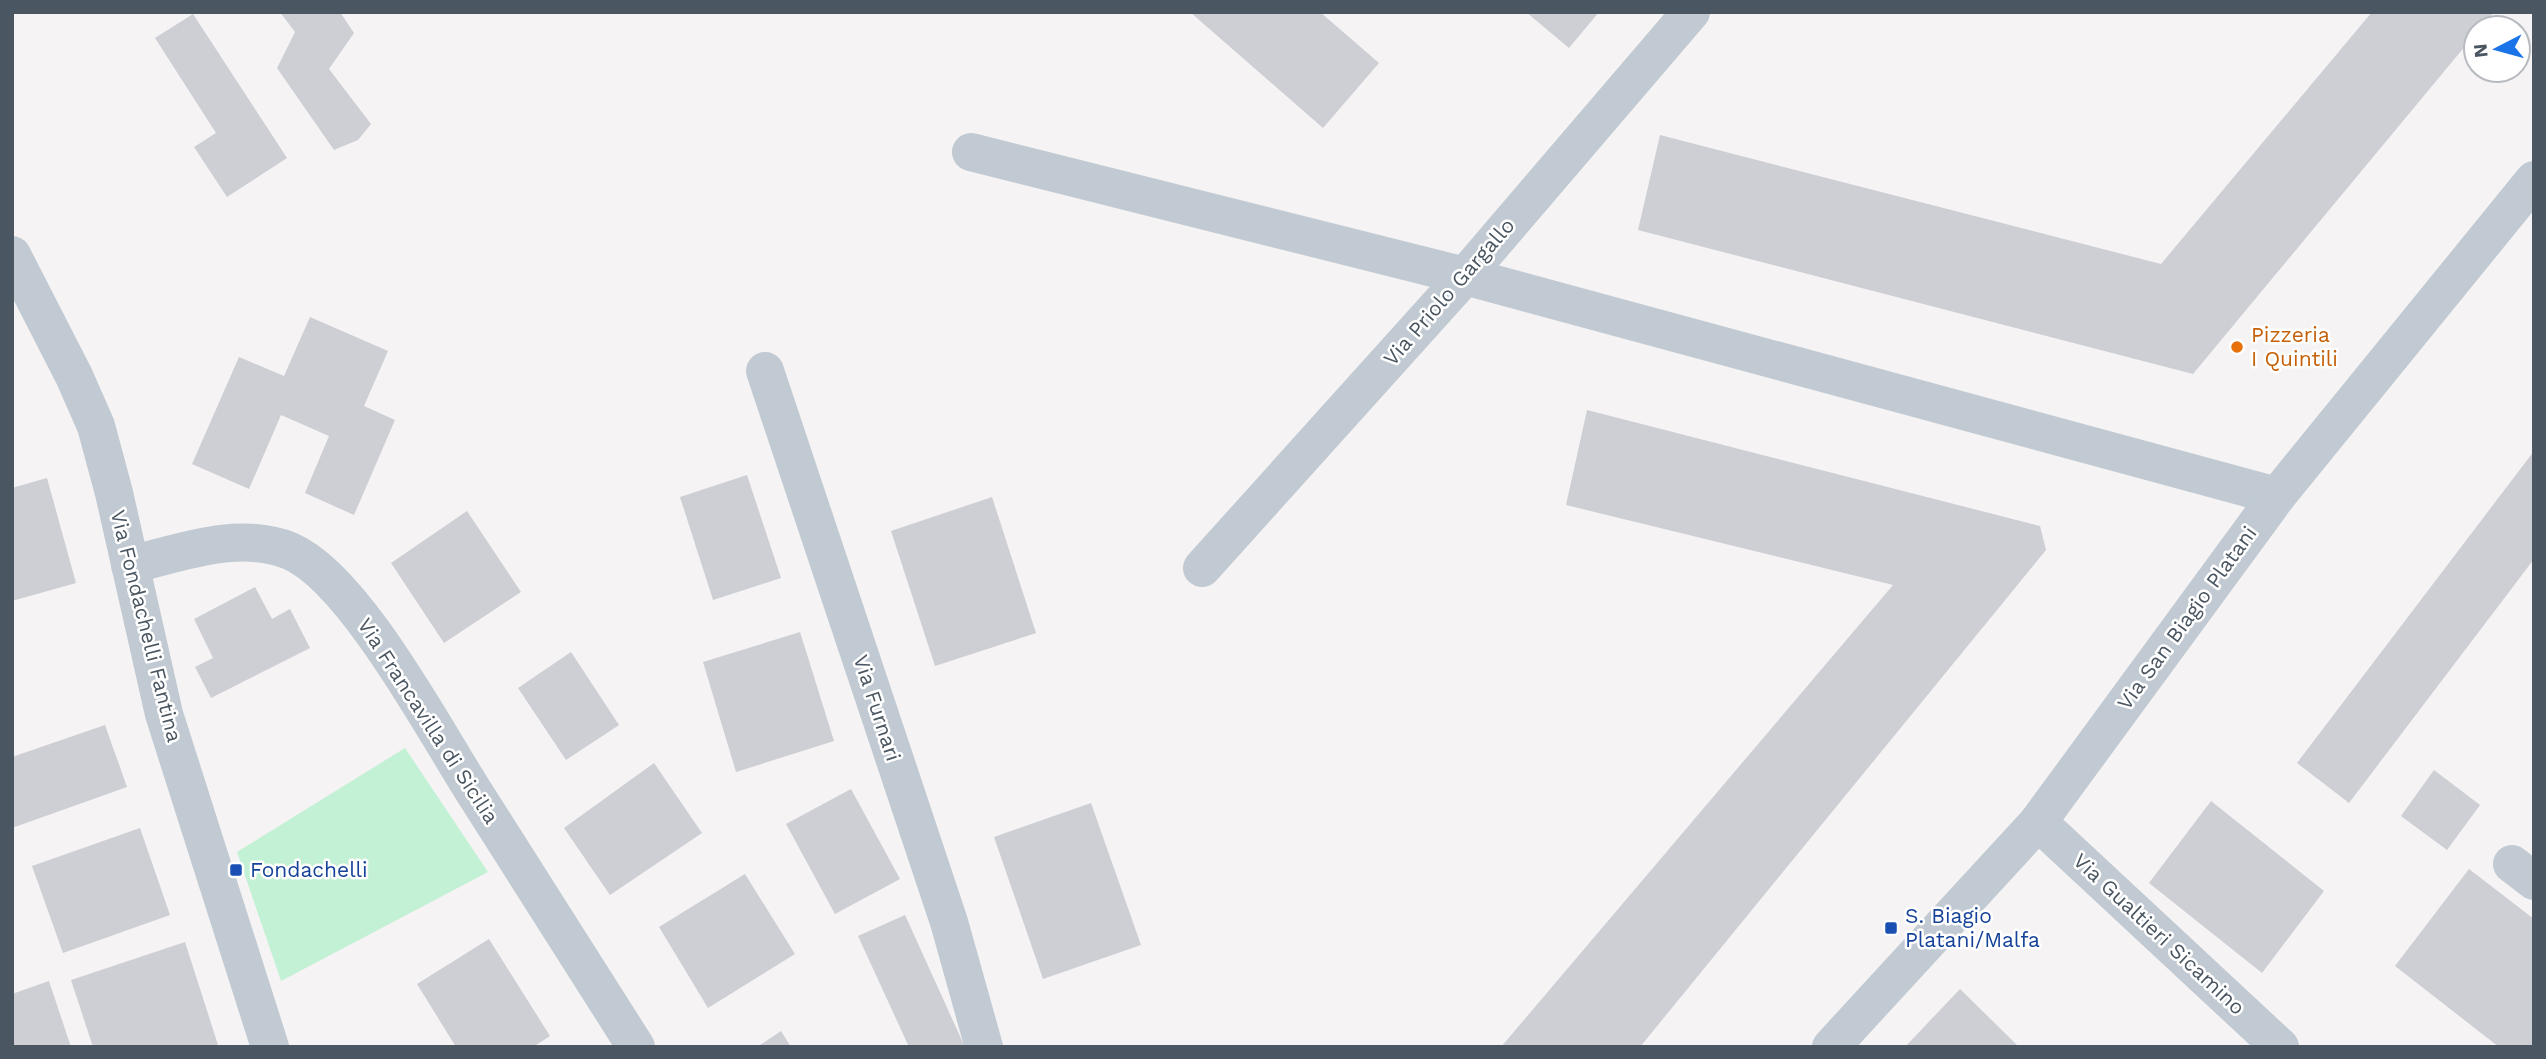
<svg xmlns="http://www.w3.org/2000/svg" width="2546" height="1059" font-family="'Work Sans',sans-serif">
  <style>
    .green { fill: #c3f1d5 }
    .building { fill: #cdcfd5 }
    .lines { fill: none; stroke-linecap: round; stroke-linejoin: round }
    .minor { stroke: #c1cad2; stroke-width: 38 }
    .food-dot { fill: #e8710a; stroke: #fff; stroke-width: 2.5 }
    .transit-dot { fill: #1a4fb4; stroke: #fff; stroke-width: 2.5 }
    .labels { text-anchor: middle; stroke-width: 5; stroke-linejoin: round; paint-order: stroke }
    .street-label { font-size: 21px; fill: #4a5661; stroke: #fff }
    .food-label { font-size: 21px; fill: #c56008; stroke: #fff; text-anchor: start }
    .transit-label { font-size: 21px; fill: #164399; stroke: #fff; text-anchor: start }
  </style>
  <rect width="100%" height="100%" fill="#f5f3f3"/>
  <!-- green -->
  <path class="green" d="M 405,748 L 488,872 L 281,981 L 237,852 Z"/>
  <!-- building -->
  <g class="building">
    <path d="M 280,12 L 340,12 L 354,33 L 329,69 L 371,124 L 358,140 L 334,150 L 277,68 L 295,32 Z"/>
    <path d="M 1190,12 L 1320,12 L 1379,63 L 1323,128 Z"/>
    <path d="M 1526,12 L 1599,12 L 1569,48 Z"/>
    <path d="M 2372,12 L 2494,12 L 2480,28 L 2476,28 L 2476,33 L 2193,374 L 1638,230 L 1660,135 L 2161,264 Z"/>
    <path d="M 193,14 L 287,158 L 227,197 L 194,147 L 216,133 L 155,38 Z"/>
    <path d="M 310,317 L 388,351 L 364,406 L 395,420 L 354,515 L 305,493 L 329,436 L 281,415 L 249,489 L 192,464 L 239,357 L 284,376 Z"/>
    <path d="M 1587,410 L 2040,526 L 2046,550 L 1640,1047 L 1501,1047 L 1893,585 L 1566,505 Z"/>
    <path d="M 2534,451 L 2534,559 L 2349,803 L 2297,763 Z"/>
    <path d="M 747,475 L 781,578 L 713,600 L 680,497 Z"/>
    <path d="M 47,478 L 76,583 L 12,601 L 12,488 Z"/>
    <path d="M 992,497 L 1036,633 L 935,666 L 891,531 Z"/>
    <path d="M 467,511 L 521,592 L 444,643 L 391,563 Z"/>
    <path d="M 255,587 L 272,619 L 290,609 L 310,648 L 211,698 L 195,667 L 213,658 L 194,619 Z"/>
    <path d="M 800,632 L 834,741 L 736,772 L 703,662 Z"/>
    <path d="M 571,652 L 619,725 L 566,760 L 518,688 Z"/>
    <path d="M 105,725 L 127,787 L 12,828 L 12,757 Z"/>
    <path d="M 654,763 L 702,833 L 610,895 L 564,828 Z"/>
    <path d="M 2434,770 L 2480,805 L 2447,850 L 2401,816 Z"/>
    <path d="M 851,789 L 900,879 L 835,914 L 786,824 Z"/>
    <path d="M 2211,801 L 2324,891 L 2262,973 L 2149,883 Z"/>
    <path d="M 1091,803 L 1141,945 L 1043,979 L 994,837 Z"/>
    <path d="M 140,828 L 170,915 L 63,953 L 32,866 Z"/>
    <path d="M 2469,869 L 2534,919 L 2534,1047 L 2499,1047 L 2395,966 Z"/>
    <path d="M 745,874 L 795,954 L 708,1008 L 659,927 Z"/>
    <path d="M 905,915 L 964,1045 L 960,1047 L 909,1047 L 858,936 Z"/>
    <path d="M 489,939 L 550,1036 L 533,1047 L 456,1047 L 417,984 Z"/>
    <path d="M 185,942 L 218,1045 L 93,1047 L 71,980 Z"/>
    <path d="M 49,981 L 71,1047 L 12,1047 L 12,994 Z"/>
    <path d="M 1960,989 L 2019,1047 L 1905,1047 Z"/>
    <path d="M 781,1031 L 791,1047 L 757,1047 Z"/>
  </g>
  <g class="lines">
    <!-- minor -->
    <g class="minor">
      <path d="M 971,152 L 1465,276 L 2277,496"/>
      <path d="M 12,255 L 74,376 L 96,426 L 114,493 L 164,714 L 270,1047"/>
      <path d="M 765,371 L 949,922 L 984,1047"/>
      <path d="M 130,565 C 180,553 239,530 290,551 C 354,578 435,731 474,792 C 528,877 582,962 636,1047"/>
      <path d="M 1202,568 L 1465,276 L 1691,12"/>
      <path d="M 2038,822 L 2280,1047"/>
      <path d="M 2512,864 L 2534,881"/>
      <path d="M 1831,1047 L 2038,822 L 2277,496 L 2534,180"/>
    </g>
  </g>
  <!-- markers -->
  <circle class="food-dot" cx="2237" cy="347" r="7"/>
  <g class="transit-dot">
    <rect x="229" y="863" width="14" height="14" rx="3.5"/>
    <rect x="1884" y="921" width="14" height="14" rx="3.5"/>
  </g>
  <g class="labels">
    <!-- street labels -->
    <g class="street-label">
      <text transform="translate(1449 292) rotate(-49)" y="7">Via Priolo Gargallo</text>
      <text transform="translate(2187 618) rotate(-54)" y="7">Via San Biagio Platani</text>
      <text transform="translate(146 626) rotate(76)" y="7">Via Fondachelli Fantina</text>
      <text transform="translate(877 708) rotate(72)" y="7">Via Furnari</text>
      <text transform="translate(428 721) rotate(57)" y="7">Via Francavilla di Sicilia</text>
      <text transform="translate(2159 934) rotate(43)" y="7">Via Gualtieri Sicamino</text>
    </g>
    <!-- food labels -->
    <g class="food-label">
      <text x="2251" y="342">Pizzeria<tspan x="2251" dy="24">I Quintili</tspan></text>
    </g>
    <!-- transit labels -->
    <g class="transit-label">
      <text x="250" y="877">Fondachelli</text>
      <text x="1905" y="923">S. Biagio<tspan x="1905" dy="24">Platani/Malfa</tspan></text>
    </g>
  </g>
  <!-- border -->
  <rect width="2546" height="1059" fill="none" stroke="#4a5661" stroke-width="28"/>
  <!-- north arrow -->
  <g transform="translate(2497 49) rotate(264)"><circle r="33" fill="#ffffff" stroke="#b7bbc0" stroke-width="2"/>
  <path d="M0-5L12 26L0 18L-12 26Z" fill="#1a73e8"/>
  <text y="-10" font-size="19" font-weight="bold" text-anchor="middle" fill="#4a5661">N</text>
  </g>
</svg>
